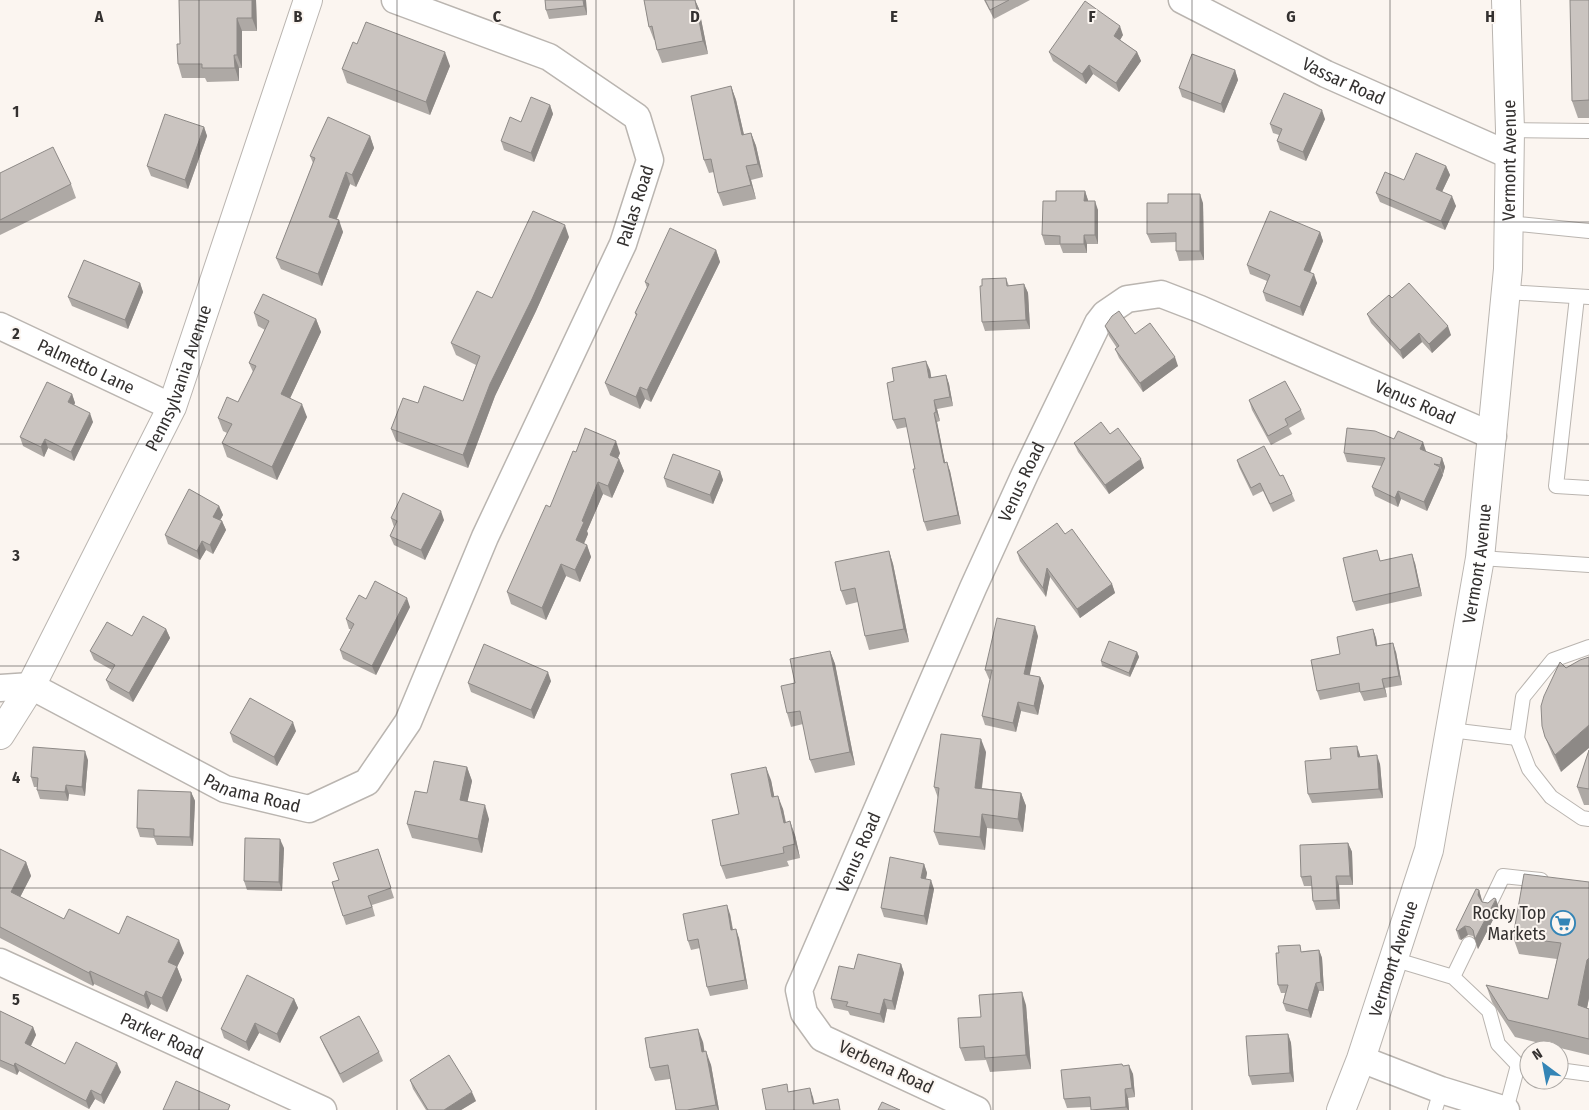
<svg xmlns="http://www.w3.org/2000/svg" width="1589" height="1110" font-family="'Fira Sans Condensed',sans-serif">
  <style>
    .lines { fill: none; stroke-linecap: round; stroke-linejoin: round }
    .lane-casing { stroke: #bab5b0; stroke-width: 16 }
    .street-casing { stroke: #bab5b0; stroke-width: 29 }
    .secondary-casing { stroke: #bab5b0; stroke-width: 30 }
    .lane { stroke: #fff; stroke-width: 14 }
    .street { stroke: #fff; stroke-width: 26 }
    .secondary { stroke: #fff; stroke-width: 28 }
    .wall { fill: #aea9a5 }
    .shaded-wall { fill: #8d8986 }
    .building { fill: #cac4c0; stroke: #8d8986 }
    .grid { fill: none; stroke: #343130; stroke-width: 1; stroke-opacity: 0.55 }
    .labels { text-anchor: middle; stroke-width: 4; stroke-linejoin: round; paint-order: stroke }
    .street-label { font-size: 18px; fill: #343130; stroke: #fbf5f0 }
    .poi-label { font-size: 18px; fill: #343130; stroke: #fbf5f0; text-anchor: end }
    .grid-label { font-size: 16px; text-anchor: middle; font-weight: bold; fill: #343130; stroke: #fbf5f0; stroke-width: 4; stroke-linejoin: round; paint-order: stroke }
  </style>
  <rect width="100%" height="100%" fill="#fbf5f0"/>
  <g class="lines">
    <defs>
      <g id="lane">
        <path d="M 1510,130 L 1589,131"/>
        <path d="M 1509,223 L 1589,231"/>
        <path d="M 1506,292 L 1589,297"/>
        <path d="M 1577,297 L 1556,486 L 1589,488"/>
        <path d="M 1480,558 L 1589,565"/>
        <path d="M 1589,647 L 1553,660 L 1523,697 L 1517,738 L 1529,769 L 1551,797 L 1582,818 L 1589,819"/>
        <path d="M 1450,730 L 1517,738"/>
        <path d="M 1490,903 L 1503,876 L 1541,880"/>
        <path d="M 1393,959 L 1453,977 L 1489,1011 L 1498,1044 L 1518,1065 L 1529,1066"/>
        <path d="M 1453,977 L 1469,944"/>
        <path d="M 1559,1070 L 1589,1074"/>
        <path d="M 1435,1110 L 1441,1090"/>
        <path d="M 1506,1110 L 1518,1065"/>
      </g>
      <g id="street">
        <path id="s1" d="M 1182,0 L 1326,74 L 1509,155"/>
        <path id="s2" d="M 0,326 L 172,407"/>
        <path id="s3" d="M 0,688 L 31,686 L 225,789 L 309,809 L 367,782 L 408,722 L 485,537 L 623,244 L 650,160 L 637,117 L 549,57 L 395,0"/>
        <path id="s4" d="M 0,962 L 323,1110"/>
        <path d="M 1361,1059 L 1441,1090 L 1506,1110"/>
        <path id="s5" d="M 977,1110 L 822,1038 L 804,1013 L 799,990 L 973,588 L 1025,474 L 1098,323 L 1105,314 L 1127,299 L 1161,294 L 1200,309 L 1493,436"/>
      </g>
      <g id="secondary">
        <path id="s6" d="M 0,735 L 31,686 L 172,407 L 308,0"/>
        <path id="s7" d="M 1341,1110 L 1361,1059 L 1429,850 L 1480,558 L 1508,269 L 1510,130 L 1506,0"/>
      </g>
    </defs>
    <!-- lane casing -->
    <use href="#lane" class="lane-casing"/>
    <!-- street casing -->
    <use href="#street" class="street-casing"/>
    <!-- secondary casing -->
    <use href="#secondary" class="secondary-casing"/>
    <!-- lane -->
    <use href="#lane" class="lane"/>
    <!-- street -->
    <use href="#street" class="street"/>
    <!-- secondary -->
    <use href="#secondary" class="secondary"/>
  </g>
  <!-- wall -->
  <g class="wall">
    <path d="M 179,0 L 256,0 L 257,31 L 242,31 L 242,68 L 239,68 L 239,81 L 207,82 L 205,78 L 182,78 L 178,64 L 180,44 Z"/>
    <path d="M 545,0 L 586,0 L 587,15 L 549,19 L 546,10 Z"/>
    <path d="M 644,0 L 695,0 L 699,9 L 708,54 L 662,63 L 657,50 L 655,40 L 654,40 L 649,27 Z"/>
    <path d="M 984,0 L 1030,0 L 994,19 Z"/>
    <path d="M 1589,0 L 1589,118 L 1578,118 L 1572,101 Z"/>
    <path d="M 1123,35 L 1120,40 L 1137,52 L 1141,61 L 1119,92 L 1093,74 L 1086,84 L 1053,61 L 1049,52 Z"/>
    <path d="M 357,44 L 450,66 L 430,115 L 347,83 L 342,69 Z"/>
    <path d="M 1235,70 L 1238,80 L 1224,113 L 1182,97 L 1179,88 Z"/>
    <path d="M 731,86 L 736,100 L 744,135 L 751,133 L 756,146 L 763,177 L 751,180 L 756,199 L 723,206 L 718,193 L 714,172 L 709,173 L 704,160 Z"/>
    <path d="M 550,105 L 553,114 L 534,162 L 504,150 L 501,141 L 521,122 Z"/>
    <path d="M 1325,119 L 1306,161 L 1280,150 L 1277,141 L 1279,135 L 1273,133 L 1270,124 Z"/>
    <path d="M 204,127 L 207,136 L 188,189 L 151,176 L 147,166 Z"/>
    <path d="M 370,136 L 374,148 L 356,187 L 350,184 L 337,219 L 343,232 L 322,286 L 281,269 L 276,258 L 313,163 L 310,156 Z"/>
    <path d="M 1446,166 L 1450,175 L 1442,192 L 1456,206 L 1445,230 L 1380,202 L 1376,193 L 1404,180 Z"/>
    <path d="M 0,173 L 71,184 L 76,198 L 0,235 Z"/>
    <path d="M 1085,191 L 1088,201 L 1098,210 L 1098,244 L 1087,244 L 1087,253 L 1063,253 L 1060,245 L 1045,245 L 1042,235 L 1056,201 Z"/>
    <path d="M 1203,203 L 1204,260 L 1179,261 L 1176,251 L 1176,242 L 1151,243 L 1147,234 Z"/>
    <path d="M 1320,232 L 1323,241 L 1310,273 L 1317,283 L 1303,316 L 1266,301 L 1263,292 L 1267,281 L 1250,274 L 1247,265 Z"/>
    <path d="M 569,237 L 536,311 L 495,396 L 468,468 L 396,441 L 391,429 L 418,403 L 463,401 L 476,365 L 456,355 L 451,343 L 492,298 Z"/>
    <path d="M 716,250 L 720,262 L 651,402 L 645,399 L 640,409 L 610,395 L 605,383 L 636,316 L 635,313 L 647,288 L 645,282 Z"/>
    <path d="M 1006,278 L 1009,286 L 1024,284 L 1028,293 L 1030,329 L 985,331 L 982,322 L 982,286 Z"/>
    <path d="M 140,283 L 143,292 L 128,329 L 72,306 L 68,297 Z"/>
    <path d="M 1392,298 L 1451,335 L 1432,353 L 1422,342 L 1403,359 L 1371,323 L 1367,314 Z"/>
    <path d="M 254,313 L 316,319 L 321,332 L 290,398 L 307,417 L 277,480 L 227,457 L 222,443 L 227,433 L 223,431 L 218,418 L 238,402 L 253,372 L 249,363 L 265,330 L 258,326 Z"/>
    <path d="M 1105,326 L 1178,366 L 1143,392 L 1119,358 L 1115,349 L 1117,348 L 1109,336 Z"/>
    <path d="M 930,370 L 931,378 L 946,375 L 949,384 L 953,406 L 937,409 L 940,421 L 937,422 L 945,463 L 950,471 L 961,524 L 927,531 L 924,522 L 915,469 L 907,427 L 897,429 L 893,420 L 894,381 Z"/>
    <path d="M 72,394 L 75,403 L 74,405 L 93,422 L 74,461 L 48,448 L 44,457 L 23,446 L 20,437 Z"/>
    <path d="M 1249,400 L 1301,410 L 1305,419 L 1289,428 L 1292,434 L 1271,445 L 1252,410 Z"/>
    <path d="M 1110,434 L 1144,468 L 1109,494 L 1078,452 L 1074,443 Z"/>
    <path d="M 1394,439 L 1426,451 L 1426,452 L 1442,458 L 1445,467 L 1443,474 L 1442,473 L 1443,475 L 1427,511 L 1401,499 L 1398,507 L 1375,496 L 1372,487 L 1382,466 L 1347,462 L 1344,453 Z"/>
    <path d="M 576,452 L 620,453 L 618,458 L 619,459 L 624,471 L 612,498 L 603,494 L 587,531 L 588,534 L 584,544 L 587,545 L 591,557 L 580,582 L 566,576 L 546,620 L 511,604 L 507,592 L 550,507 Z"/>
    <path d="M 1237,460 L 1280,476 L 1292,494 L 1295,501 L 1273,512 L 1263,491 L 1253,496 L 1239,467 Z"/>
    <path d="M 720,471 L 723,480 L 713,504 L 667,487 L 664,478 Z"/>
    <path d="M 219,506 L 223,515 L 220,520 L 222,521 L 226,530 L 213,554 L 206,550 L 200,560 L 168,544 L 165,535 Z"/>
    <path d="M 391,518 L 444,520 L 425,560 L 394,545 L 390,536 L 394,527 Z"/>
    <path d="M 1065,534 L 1112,584 L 1115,593 L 1080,618 L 1050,577 L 1046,597 L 1020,561 L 1017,552 Z"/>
    <path d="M 889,551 L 893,564 L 909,642 L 869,650 L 865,636 L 858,602 L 846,605 L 841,591 Z"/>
    <path d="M 1381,561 L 1415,563 L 1422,596 L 1356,611 L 1353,602 Z"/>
    <path d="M 366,599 L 410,607 L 376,675 L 343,659 L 340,650 L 351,629 L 349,629 L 346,619 Z"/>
    <path d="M 166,629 L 170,638 L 133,702 L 110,689 L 106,680 L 112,670 L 94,660 L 90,651 L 132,636 Z"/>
    <path d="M 1373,629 L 1376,638 L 1377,646 L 1396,652 L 1402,685 L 1385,688 L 1387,697 L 1364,701 L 1360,692 L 1320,700 L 1317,691 L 1340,654 Z"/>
    <path d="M 1038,636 L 1029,675 L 1040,677 L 1044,686 L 1038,715 L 1021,711 L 1016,732 L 985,725 L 982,716 L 990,679 L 989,679 L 985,670 Z"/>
    <path d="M 830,651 L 835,664 L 855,765 L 815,773 L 810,760 L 803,724 L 791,727 L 787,713 L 795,683 Z"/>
    <path d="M 1137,652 L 1139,657 L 1130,677 L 1102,666 L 1101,661 Z"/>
    <path d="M 551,681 L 534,719 L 471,692 L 468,683 Z"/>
    <path d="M 1541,706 L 1561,772 L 1552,754 L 1545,737 Z"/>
    <path d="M 296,731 L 277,766 L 233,742 L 230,733 Z"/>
    <path d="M 1589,750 L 1589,805 L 1584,805 L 1577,787 Z"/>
    <path d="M 986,752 L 982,788 L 1021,793 L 1026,806 L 1023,832 L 987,828 L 985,850 L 939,845 L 934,832 L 938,798 L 934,787 Z"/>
    <path d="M 1360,755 L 1360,757 L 1380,764 L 1383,798 L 1312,803 L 1308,794 Z"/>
    <path d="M 88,760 L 85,796 L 69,794 L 68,801 L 40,799 L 37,790 L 37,787 L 34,787 L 31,777 Z"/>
    <path d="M 467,767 L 472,781 L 467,802 L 489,819 L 482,853 L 412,838 L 407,824 L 427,793 Z"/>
    <path d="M 771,780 L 774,796 L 783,809 L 786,822 L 795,835 L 800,858 L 787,861 L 789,866 L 726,879 L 721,866 L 739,814 Z"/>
    <path d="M 191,792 L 195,801 L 193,846 L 157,845 L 154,838 L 140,837 L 137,828 Z"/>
    <path d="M 1348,843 L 1352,852 L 1353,885 L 1339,885 L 1340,909 L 1316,910 L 1313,901 L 1312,886 L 1304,886 L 1301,877 Z"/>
    <path d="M 284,848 L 282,891 L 247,890 L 244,881 Z"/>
    <path d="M 0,849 L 26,862 L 31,876 L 20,897 L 64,919 L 184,953 L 177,967 L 182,980 L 167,1012 L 151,1004 L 148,1009 L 94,984 L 93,986 L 0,938 Z"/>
    <path d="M 378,849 L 394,898 L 372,905 L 375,916 L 346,925 L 343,916 L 339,880 Z"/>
    <path d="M 924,864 L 927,873 L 926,879 L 934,889 L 927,925 L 884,917 L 881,908 Z"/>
    <path d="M 1589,882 L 1589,998 L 1587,1008 L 1589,1009 L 1589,1055 L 1515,1037 L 1492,1002 L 1486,985 L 1548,999 L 1557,959 L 1519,954 L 1513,937 Z"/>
    <path d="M 1479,890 L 1482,902 L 1499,908 L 1478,949 L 1474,938 L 1473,936 L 1468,935 L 1461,940 L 1459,939 L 1456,930 Z"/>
    <path d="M 730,914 L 733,929 L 739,938 L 748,989 L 710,996 L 707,987 L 700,948 L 691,950 L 688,941 Z"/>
    <path d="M 1319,950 L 1322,958 L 1324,991 L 1319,991 L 1311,1018 L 1286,1011 L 1283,1003 L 1285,993 L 1281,993 L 1278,985 L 1303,951 Z"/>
    <path d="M 901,964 L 904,973 L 895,1010 L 887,1009 L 884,1023 L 850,1015 L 848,1011 L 834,1008 L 831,999 L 854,969 Z"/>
    <path d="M 294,999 L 298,1008 L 280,1043 L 259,1033 L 249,1051 L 224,1038 L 221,1029 Z"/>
    <path d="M 1026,1005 L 1031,1069 L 990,1072 L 986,1060 L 965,1061 L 960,1048 L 981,1017 Z"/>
    <path d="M 0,1011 L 33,1027 L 36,1035 L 31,1046 L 65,1064 L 121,1072 L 104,1104 L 95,1099 L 89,1109 L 19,1071 L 17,1075 L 0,1067 Z"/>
    <path d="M 1288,1034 L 1291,1043 L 1294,1082 L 1252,1085 L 1249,1076 Z"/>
    <path d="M 320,1037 L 379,1052 L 383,1061 L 343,1083 L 324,1046 Z"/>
    <path d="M 703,1042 L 704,1052 L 711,1065 L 719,1110 L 676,1110 L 670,1079 L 655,1081 L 650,1068 Z"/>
    <path d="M 1123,1066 L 1133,1074 L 1135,1097 L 1128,1098 L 1129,1110 L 1091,1110 L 1091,1107 L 1067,1108 L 1064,1099 Z"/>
    <path d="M 410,1080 L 476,1101 L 461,1110 L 426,1110 L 413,1089 Z"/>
  </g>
  <!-- shaded-wall -->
  <g class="shaded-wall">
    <path d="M 252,0 L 256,0 L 257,31 L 252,18 Z"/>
    <path d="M 583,0 L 586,0 L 587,15 L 584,6 Z"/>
    <path d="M 695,0 L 699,9 L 708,54 L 703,41 Z"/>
    <path d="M 237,18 L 242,31 L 242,68 L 237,55 Z"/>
    <path d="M 1120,26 L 1123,35 L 1117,45 L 1114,36 Z"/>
    <path d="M 445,52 L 450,66 L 430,115 L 426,102 Z"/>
    <path d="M 1137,52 L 1141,61 L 1119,92 L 1116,83 Z"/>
    <path d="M 234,55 L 239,68 L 239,81 L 235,68 Z"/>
    <path d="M 1089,65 L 1093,74 L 1086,84 L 1082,74 Z"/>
    <path d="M 1235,70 L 1238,80 L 1224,113 L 1221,104 Z"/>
    <path d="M 731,86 L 736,100 L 747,148 L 742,135 Z"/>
    <path d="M 550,105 L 553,114 L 534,162 L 531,153 Z"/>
    <path d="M 1322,110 L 1325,119 L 1306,161 L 1303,152 Z"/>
    <path d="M 204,127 L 207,136 L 188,189 L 185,180 Z"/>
    <path d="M 751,133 L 756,146 L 763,177 L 758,164 Z"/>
    <path d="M 370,136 L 374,148 L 356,187 L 352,175 Z"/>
    <path d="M 746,166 L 751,180 L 756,199 L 751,185 Z"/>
    <path d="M 1446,166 L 1450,175 L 1439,198 L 1436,189 Z"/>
    <path d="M 346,172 L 350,184 L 333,228 L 329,217 Z"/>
    <path d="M 1085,191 L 1088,200 L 1088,210 L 1084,201 Z"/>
    <path d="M 1200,194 L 1203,203 L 1204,260 L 1200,251 Z"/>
    <path d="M 1452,196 L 1456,206 L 1445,230 L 1441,221 Z"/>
    <path d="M 1095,201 L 1098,210 L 1098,244 L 1095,235 Z"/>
    <path d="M 339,220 L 343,232 L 322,286 L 318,274 Z"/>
    <path d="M 565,225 L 569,237 L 536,311 L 495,396 L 468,468 L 463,455 L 490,384 Z"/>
    <path d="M 1320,232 L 1323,241 L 1307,279 L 1304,270 Z"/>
    <path d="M 1084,235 L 1087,244 L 1087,253 L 1084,244 Z"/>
    <path d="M 716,250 L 720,262 L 651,402 L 647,390 Z"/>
    <path d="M 1314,274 L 1317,283 L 1303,316 L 1300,307 Z"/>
    <path d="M 140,283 L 143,292 L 128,329 L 125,320 Z"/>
    <path d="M 1024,284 L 1028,293 L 1030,329 L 1026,320 Z"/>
    <path d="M 316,319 L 321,332 L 286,407 L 281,394 Z"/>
    <path d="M 1448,326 L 1451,335 L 1432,353 L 1429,344 Z"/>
    <path d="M 1419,333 L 1422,342 L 1403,359 L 1400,350 Z"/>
    <path d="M 1175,357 L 1178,366 L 1143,392 L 1140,383 Z"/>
    <path d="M 926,361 L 930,370 L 933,387 L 929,378 Z"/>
    <path d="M 946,375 L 949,384 L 953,406 L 950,397 Z"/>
    <path d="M 640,387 L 645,399 L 640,409 L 636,397 Z"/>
    <path d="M 72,394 L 75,403 L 71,411 L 68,402 Z"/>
    <path d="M 934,400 L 937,409 L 940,421 L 936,412 Z"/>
    <path d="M 302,404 L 307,417 L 277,480 L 272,467 Z"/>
    <path d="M 90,413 L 93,422 L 74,461 L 71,452 Z"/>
    <path d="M 934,413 L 937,422 L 947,472 L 944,463 Z"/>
    <path d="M 45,439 L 48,448 L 44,457 L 41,447 Z"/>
    <path d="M 616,441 L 620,453 L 614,467 L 610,455 Z"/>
    <path d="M 1423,442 L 1426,451 L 1423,458 L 1420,449 Z"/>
    <path d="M 1442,458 L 1445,467 L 1443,474 L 1440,465 Z"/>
    <path d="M 619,459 L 624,471 L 612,498 L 608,486 Z"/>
    <path d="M 1141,459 L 1144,468 L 1109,494 L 1105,485 Z"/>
    <path d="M 947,462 L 950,471 L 961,524 L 958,515 Z"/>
    <path d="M 1440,467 L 1443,475 L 1427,511 L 1424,502 Z"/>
    <path d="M 720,471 L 723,480 L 713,504 L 710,495 Z"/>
    <path d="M 598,482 L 603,494 L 587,531 L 588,534 L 580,552 L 576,540 L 582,521 Z"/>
    <path d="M 1398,491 L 1401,499 L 1398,507 L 1395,498 Z"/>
    <path d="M 219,506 L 223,515 L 217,526 L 213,517 Z"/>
    <path d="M 441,511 L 444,520 L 425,560 L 421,550 Z"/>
    <path d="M 222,521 L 226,530 L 213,554 L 210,545 Z"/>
    <path d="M 202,541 L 206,550 L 200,560 L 197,551 Z"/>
    <path d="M 587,545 L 591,557 L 580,582 L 575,570 Z"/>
    <path d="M 889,551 L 893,564 L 909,642 L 904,629 Z"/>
    <path d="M 1412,554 L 1415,563 L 1422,596 L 1419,587 Z"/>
    <path d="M 561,564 L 566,576 L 546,620 L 542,608 Z"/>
    <path d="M 1047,568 L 1050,577 L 1046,597 L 1043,588 Z"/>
    <path d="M 1112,584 L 1115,593 L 1080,618 L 1077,609 Z"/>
    <path d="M 407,598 L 410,607 L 376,675 L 372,666 Z"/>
    <path d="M 1035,626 L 1038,636 L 1028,683 L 1024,674 Z"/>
    <path d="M 166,629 L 170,638 L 133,702 L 129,693 Z"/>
    <path d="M 1373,629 L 1376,638 L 1379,655 L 1376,646 Z"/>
    <path d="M 1393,643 L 1396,652 L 1402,685 L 1399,676 Z"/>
    <path d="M 830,651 L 835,664 L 855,765 L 850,752 Z"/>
    <path d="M 1137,652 L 1139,657 L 1130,677 L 1129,673 Z"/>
    <path d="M 548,672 L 551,681 L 534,719 L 531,710 Z"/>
    <path d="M 1040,677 L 1044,686 L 1038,715 L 1034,706 Z"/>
    <path d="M 1382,679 L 1385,688 L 1387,697 L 1384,688 Z"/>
    <path d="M 1018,702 L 1021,711 L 1016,732 L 1013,723 Z"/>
    <path d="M 293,722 L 296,731 L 277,766 L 274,757 Z"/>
    <path d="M 1589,725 L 1589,748 L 1561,772 L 1555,755 Z"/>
    <path d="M 981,739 L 986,752 L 980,801 L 975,788 Z"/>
    <path d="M 1357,746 L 1360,755 L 1361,766 L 1358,757 Z"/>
    <path d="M 85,751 L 88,760 L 85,796 L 82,787 Z"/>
    <path d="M 1377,755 L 1380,764 L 1383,798 L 1379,789 Z"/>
    <path d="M 467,767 L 472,781 L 465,813 L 460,800 Z"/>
    <path d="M 766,767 L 771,780 L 777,810 L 772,797 Z"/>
    <path d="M 66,785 L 69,794 L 68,801 L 65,792 Z"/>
    <path d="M 191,792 L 195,801 L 193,846 L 190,837 Z"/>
    <path d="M 1021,793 L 1026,806 L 1023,832 L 1018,819 Z"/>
    <path d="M 778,796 L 783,809 L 788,836 L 784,823 Z"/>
    <path d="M 485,805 L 489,819 L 482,853 L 478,839 Z"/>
    <path d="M 982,814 L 987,828 L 985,850 L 980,837 Z"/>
    <path d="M 790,821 L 795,835 L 800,858 L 795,844 Z"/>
    <path d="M 280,839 L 284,848 L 282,891 L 279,882 Z"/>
    <path d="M 1348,843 L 1352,852 L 1353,885 L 1350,876 Z"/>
    <path d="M 26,862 L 31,876 L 16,905 L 11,892 Z"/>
    <path d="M 924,864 L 927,873 L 924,887 L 921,878 Z"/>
    <path d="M 1336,876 L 1339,885 L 1340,909 L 1337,900 Z"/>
    <path d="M 931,880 L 934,889 L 927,925 L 924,916 Z"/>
    <path d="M 1479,890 L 1482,900 L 1481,904 L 1478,895 Z"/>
    <path d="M 1496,899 L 1499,908 L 1478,949 L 1475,939 Z"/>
    <path d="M 727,905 L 730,914 L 734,939 L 731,930 Z"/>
    <path d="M 1465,926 L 1468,935 L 1461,940 L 1458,931 Z"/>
    <path d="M 736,929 L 739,938 L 748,989 L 745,980 Z"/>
    <path d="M 179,940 L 184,953 L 177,967 L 182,980 L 167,1012 L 162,998 L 168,962 Z"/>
    <path d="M 1319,950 L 1322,958 L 1324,991 L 1321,982 Z"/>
    <path d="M 1589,958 L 1589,998 L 1584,1023 L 1578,1005 L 1587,960 Z"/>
    <path d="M 901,964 L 904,973 L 895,1010 L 892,1001 Z"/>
    <path d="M 90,971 L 94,984 L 93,986 L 89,973 Z"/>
    <path d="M 1316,983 L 1319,991 L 1311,1018 L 1308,1010 Z"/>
    <path d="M 146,991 L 151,1004 L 148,1009 L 144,996 Z"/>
    <path d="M 1022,992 L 1026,1005 L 1031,1069 L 1026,1055 Z"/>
    <path d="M 294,999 L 298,1008 L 280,1043 L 277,1034 Z"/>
    <path d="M 884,999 L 887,1009 L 884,1023 L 880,1014 Z"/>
    <path d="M 255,1023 L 259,1033 L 249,1051 L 246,1042 Z"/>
    <path d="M 33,1027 L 36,1035 L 28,1051 L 25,1043 Z"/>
    <path d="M 698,1029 L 703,1042 L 707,1066 L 702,1052 Z"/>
    <path d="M 1288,1034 L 1291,1043 L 1294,1082 L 1290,1073 Z"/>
    <path d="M 706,1051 L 711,1065 L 719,1110 L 718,1110 L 716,1105 Z"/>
    <path d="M 15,1063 L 19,1071 L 17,1075 L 14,1066 Z"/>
    <path d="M 117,1063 L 121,1072 L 104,1104 L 101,1095 Z"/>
    <path d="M 1129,1065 L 1133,1074 L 1135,1097 L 1132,1088 Z"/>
    <path d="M 810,1088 L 813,1097 L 816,1110 L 813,1104 Z"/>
    <path d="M 1125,1089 L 1128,1098 L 1129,1110 L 1128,1110 L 1126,1107 Z"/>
    <path d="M 91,1090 L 95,1099 L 89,1109 L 86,1101 Z"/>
    <path d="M 472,1092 L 476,1101 L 461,1110 L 444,1110 Z"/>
  </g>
  <!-- building -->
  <g class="building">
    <path d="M 179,0 L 252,0 L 252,18 L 237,18 L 237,55 L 234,55 L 235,68 L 202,68 L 202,64 L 178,64 L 177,44 L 180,44 Z"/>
    <path d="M 545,0 L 583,0 L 584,6 L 546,10 Z"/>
    <path d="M 644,0 L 695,0 L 703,41 L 657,50 L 652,26 L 649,27 Z"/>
    <path d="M 985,0 L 1009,0 L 990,10 Z"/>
    <path d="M 1570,0 L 1589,0 L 1589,100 L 1572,101 Z"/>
    <path d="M 1085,1 L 1120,26 L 1114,36 L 1137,52 L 1116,83 L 1089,65 L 1082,74 L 1049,52 Z"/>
    <path d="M 366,22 L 445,52 L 426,102 L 342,69 L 353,42 L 357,44 Z"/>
    <path d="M 1192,54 L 1235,70 L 1221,104 L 1179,88 Z"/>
    <path d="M 731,86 L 742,135 L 751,133 L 758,164 L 746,166 L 751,185 L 718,193 L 711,159 L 704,160 L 691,96 Z"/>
    <path d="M 1284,93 L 1322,110 L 1303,152 L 1277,141 L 1282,129 L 1270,124 Z"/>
    <path d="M 531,97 L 550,105 L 531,153 L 501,141 L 510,117 L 521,122 Z"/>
    <path d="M 165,114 L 204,127 L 185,180 L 147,166 Z"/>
    <path d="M 328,117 L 370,136 L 352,175 L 346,172 L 329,217 L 339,220 L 318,274 L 276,258 L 315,158 L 310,156 Z"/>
    <path d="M 53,147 L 71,184 L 0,220 L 0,173 Z"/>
    <path d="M 1416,153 L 1446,166 L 1436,189 L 1452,196 L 1441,221 L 1376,193 L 1385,172 L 1404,180 Z"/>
    <path d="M 1056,191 L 1085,191 L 1084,201 L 1095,201 L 1095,235 L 1084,235 L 1084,244 L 1060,244 L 1060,236 L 1042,235 L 1043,201 L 1056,201 Z"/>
    <path d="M 1168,194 L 1200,194 L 1200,251 L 1176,251 L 1176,233 L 1147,234 L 1147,203 L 1168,203 Z"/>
    <path d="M 533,211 L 565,225 L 532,299 L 490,384 L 463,455 L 391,429 L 403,398 L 418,403 L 424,386 L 463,401 L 480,356 L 451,343 L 477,291 L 492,298 Z"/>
    <path d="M 1270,211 L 1320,232 L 1304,270 L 1314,274 L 1300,307 L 1263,292 L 1270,275 L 1247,265 Z"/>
    <path d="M 670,228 L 716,250 L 647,390 L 640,387 L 636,397 L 605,383 L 637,314 L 635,313 L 649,284 L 645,282 Z"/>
    <path d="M 84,260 L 140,283 L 125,320 L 68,297 Z"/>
    <path d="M 1006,278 L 1007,286 L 1024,284 L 1026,320 L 982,322 L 980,286 L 982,286 L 982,279 Z"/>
    <path d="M 1409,283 L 1448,326 L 1429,344 L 1419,333 L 1400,350 L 1367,314 L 1389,295 L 1392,298 Z"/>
    <path d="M 263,294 L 316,319 L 281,394 L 302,404 L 272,467 L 222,443 L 232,424 L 218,418 L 227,397 L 238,402 L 256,366 L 249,363 L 269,321 L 254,313 Z"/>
    <path d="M 1119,311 L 1135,334 L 1150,323 L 1175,357 L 1140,383 L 1115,349 L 1119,346 L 1105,326 L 1112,316 Z"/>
    <path d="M 926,361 L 929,378 L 946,375 L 950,397 L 934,400 L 936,412 L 934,413 L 944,463 L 947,462 L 958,515 L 924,522 L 913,469 L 915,469 L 905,418 L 893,420 L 887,383 L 894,381 L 892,368 Z"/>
    <path d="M 1285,381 L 1301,410 L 1285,419 L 1288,425 L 1268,436 L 1249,400 Z"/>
    <path d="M 47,382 L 72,394 L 68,402 L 90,413 L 71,452 L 45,439 L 41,447 L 20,437 Z"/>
    <path d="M 1101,422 L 1110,434 L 1118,428 L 1141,459 L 1105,485 L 1074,443 Z"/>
    <path d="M 585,428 L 616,441 L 610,455 L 619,459 L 608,486 L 598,482 L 582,521 L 584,522 L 576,540 L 587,545 L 575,570 L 561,564 L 542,608 L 507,592 L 546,505 L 550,507 L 573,451 L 576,452 Z"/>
    <path d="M 1347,428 L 1375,431 L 1394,439 L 1398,431 L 1423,442 L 1420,449 L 1442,458 L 1440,465 L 1434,464 L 1440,467 L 1424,502 L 1398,491 L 1395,498 L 1372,487 L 1385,458 L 1344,453 Z"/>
    <path d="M 1264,446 L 1280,476 L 1283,475 L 1292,494 L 1270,504 L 1260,483 L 1251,488 L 1237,460 Z"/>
    <path d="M 673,454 L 720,471 L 710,495 L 664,478 Z"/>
    <path d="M 189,489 L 219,506 L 213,517 L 222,521 L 210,545 L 202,541 L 197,551 L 165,535 Z"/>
    <path d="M 403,493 L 441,511 L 421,550 L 390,536 L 397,521 L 391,518 Z"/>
    <path d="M 1057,523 L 1065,534 L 1072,529 L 1112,584 L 1077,609 L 1047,568 L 1043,588 L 1017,552 Z"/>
    <path d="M 1377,550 L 1380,561 L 1412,554 L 1419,587 L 1353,602 L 1343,558 Z"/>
    <path d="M 889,551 L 904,629 L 865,636 L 855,588 L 841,591 L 835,562 Z"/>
    <path d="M 375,581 L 407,598 L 372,666 L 340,650 L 354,624 L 346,619 L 359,595 L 366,599 Z"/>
    <path d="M 143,616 L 166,629 L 129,693 L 106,680 L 115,665 L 90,651 L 107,622 L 132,636 Z"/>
    <path d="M 997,618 L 1035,626 L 1024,674 L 1040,677 L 1034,706 L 1018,702 L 1013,723 L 982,716 L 992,670 L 985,670 Z"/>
    <path d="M 1373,629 L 1376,646 L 1393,643 L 1399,676 L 1382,679 L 1384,688 L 1360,692 L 1359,683 L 1317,691 L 1311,660 L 1340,654 L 1337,637 Z"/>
    <path d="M 1109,641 L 1137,652 L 1129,673 L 1101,661 Z"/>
    <path d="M 484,644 L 548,672 L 531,710 L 468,683 Z"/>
    <path d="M 830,651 L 850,752 L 810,760 L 800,711 L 787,713 L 781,686 L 795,683 L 790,659 Z"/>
    <path d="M 1589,657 L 1589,725 L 1555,755 L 1545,737 L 1542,726 L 1541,706 L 1544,696 L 1560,662 L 1566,668 L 1580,660 Z"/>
    <path d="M 250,698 L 293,722 L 274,757 L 230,733 Z"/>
    <path d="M 941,734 L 981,739 L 975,788 L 1021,793 L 1018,819 L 982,814 L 980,837 L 934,832 L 939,788 L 934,787 Z"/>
    <path d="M 1357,746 L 1358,757 L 1377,755 L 1379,789 L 1308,794 L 1305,761 L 1331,759 L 1330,748 Z"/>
    <path d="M 33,747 L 85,751 L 82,787 L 66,785 L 65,792 L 37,790 L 38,778 L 31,777 Z"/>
    <path d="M 1589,750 L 1589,789 L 1577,787 Z"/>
    <path d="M 434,761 L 467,767 L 460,800 L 485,805 L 478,839 L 407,824 L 415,791 L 427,793 Z"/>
    <path d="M 766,767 L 772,797 L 778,796 L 784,823 L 790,821 L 795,844 L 783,847 L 784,853 L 721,866 L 712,820 L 739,814 L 731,774 Z"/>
    <path d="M 138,790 L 191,792 L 190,837 L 154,836 L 154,829 L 137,828 Z"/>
    <path d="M 245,838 L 280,839 L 279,882 L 244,881 Z"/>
    <path d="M 1348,843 L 1350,876 L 1336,876 L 1337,900 L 1313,901 L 1311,876 L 1301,877 L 1300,845 Z"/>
    <path d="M 0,849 L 26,862 L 11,892 L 64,919 L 69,909 L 119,934 L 127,916 L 179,940 L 168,962 L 177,966 L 162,998 L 146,991 L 144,996 L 90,971 L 89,973 L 0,927 Z"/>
    <path d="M 378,849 L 391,888 L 368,896 L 372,907 L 343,916 L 332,882 L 339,880 L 333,863 Z"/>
    <path d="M 890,857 L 924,864 L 921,878 L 931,880 L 924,916 L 881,908 Z"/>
    <path d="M 1524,874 L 1589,882 L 1589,958 L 1587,960 L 1578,1005 L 1589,1009 L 1589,1039 L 1508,1020 L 1486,985 L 1548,999 L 1561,943 L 1513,937 Z"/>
    <path d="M 1476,889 L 1479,890 L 1478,895 L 1482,902 L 1488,903 L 1494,898 L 1496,899 L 1475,939 L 1473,930 L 1470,927 L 1465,926 L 1458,931 L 1456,930 Z"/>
    <path d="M 727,905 L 731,930 L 736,929 L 745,980 L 707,987 L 698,939 L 688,941 L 683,914 Z"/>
    <path d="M 1300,945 L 1301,952 L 1319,950 L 1321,982 L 1316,983 L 1308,1010 L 1283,1003 L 1288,985 L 1278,985 L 1276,953 L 1279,953 L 1278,946 Z"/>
    <path d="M 858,954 L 901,964 L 892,1001 L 884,999 L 880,1014 L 846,1006 L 848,1002 L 831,999 L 839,966 L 854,969 Z"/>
    <path d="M 247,975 L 294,999 L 277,1034 L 255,1023 L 246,1042 L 221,1029 Z"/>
    <path d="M 1022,992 L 1026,1055 L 985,1058 L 984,1046 L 960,1048 L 958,1018 L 981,1017 L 979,995 Z"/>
    <path d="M 0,1011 L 33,1027 L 25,1043 L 65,1064 L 76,1042 L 117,1063 L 101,1095 L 91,1090 L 86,1101 L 15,1063 L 14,1066 L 0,1060 Z"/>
    <path d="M 359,1016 L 379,1052 L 340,1074 L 320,1037 Z"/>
    <path d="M 698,1029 L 702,1052 L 706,1051 L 716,1105 L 687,1110 L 676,1110 L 668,1065 L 650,1068 L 645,1038 Z"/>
    <path d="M 1288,1034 L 1290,1073 L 1249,1076 L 1246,1036 Z"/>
    <path d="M 449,1055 L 472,1092 L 444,1110 L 428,1110 L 410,1080 Z"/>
    <path d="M 1122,1064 L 1123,1066 L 1129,1065 L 1132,1088 L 1125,1089 L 1126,1107 L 1091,1110 L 1090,1097 L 1064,1099 L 1061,1070 Z"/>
    <path d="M 176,1081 L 230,1105 L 228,1110 L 163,1110 Z"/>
    <path d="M 787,1084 L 788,1092 L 810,1088 L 813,1104 L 838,1099 L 840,1110 L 766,1110 L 762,1089 Z"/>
    <path d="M 882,1102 L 900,1110 L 878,1110 Z"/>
  </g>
  <!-- grid -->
  <path class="grid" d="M 199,0 L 199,1110M 397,0 L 397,1110M 596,0 L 596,1110M 794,0 L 794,1110M 993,0 L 993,1110M 1192,0 L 1192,1110M 1390,0 L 1390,1110M 0,222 L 1589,222M 0,444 L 1589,444M 0,666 L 1589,666M 0,888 L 1589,888"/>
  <!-- icons -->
  <defs>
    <symbol id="supermarket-ring" viewBox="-11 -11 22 22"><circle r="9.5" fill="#fbf5f0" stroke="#3485b6" stroke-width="1.5"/><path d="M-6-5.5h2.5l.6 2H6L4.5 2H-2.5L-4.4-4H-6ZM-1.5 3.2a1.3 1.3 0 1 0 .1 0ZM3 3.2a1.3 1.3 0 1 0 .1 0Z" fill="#3485b6"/></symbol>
  </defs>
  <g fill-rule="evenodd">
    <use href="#supermarket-ring" x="1549" y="909" width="28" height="28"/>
  </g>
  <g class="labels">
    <!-- street labels -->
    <g class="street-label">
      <text dy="6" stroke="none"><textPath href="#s1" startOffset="181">Vassar Road</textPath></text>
      <text dy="6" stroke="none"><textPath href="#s7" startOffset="970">Vermont Avenue</textPath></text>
      <text dy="6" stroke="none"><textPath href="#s3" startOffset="1038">Pallas Road</textPath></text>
      <text dy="6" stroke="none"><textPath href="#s2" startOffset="95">Palmetto Lane</textPath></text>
      <text dy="6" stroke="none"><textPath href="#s6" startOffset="400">Pennsylvania Avenue</textPath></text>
      <text dy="6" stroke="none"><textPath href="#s5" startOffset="1305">Venus Road</textPath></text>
      <text dy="6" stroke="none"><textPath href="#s5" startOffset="780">Venus Road</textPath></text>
      <text dy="6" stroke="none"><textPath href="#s7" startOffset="565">Vermont Avenue</textPath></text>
      <text dy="6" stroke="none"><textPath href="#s3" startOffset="278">Panama Road</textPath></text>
      <text dy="6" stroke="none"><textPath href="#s5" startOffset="375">Venus Road</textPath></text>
      <text dy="6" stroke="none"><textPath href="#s7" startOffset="160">Vermont Avenue</textPath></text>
      <text dy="6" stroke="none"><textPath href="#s4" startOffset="178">Parker Road</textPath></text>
      <text transform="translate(886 1067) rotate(25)" y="6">Verbena Road</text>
    </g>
    <!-- poi labels -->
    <g class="poi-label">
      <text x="1546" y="919">Rocky Top<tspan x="1546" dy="21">Markets</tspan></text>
    </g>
  </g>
  <g class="grid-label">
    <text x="99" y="22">A</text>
    <text x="298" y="22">B</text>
    <text x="497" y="22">C</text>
    <text x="695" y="22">D</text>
    <text x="894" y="22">E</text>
    <text x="1092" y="22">F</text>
    <text x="1291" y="22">G</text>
    <text x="1490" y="22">H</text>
    <text x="16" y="117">1</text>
    <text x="16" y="339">2</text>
    <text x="16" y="561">3</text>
    <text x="16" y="783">4</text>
    <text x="16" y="1005">5</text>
  </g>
  <!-- north arrow -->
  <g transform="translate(1544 1065) rotate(328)"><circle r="24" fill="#fbf5f0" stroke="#aba7a3"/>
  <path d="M0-4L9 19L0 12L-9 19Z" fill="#3485b6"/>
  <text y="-8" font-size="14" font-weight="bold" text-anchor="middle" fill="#343130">N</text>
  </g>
</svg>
